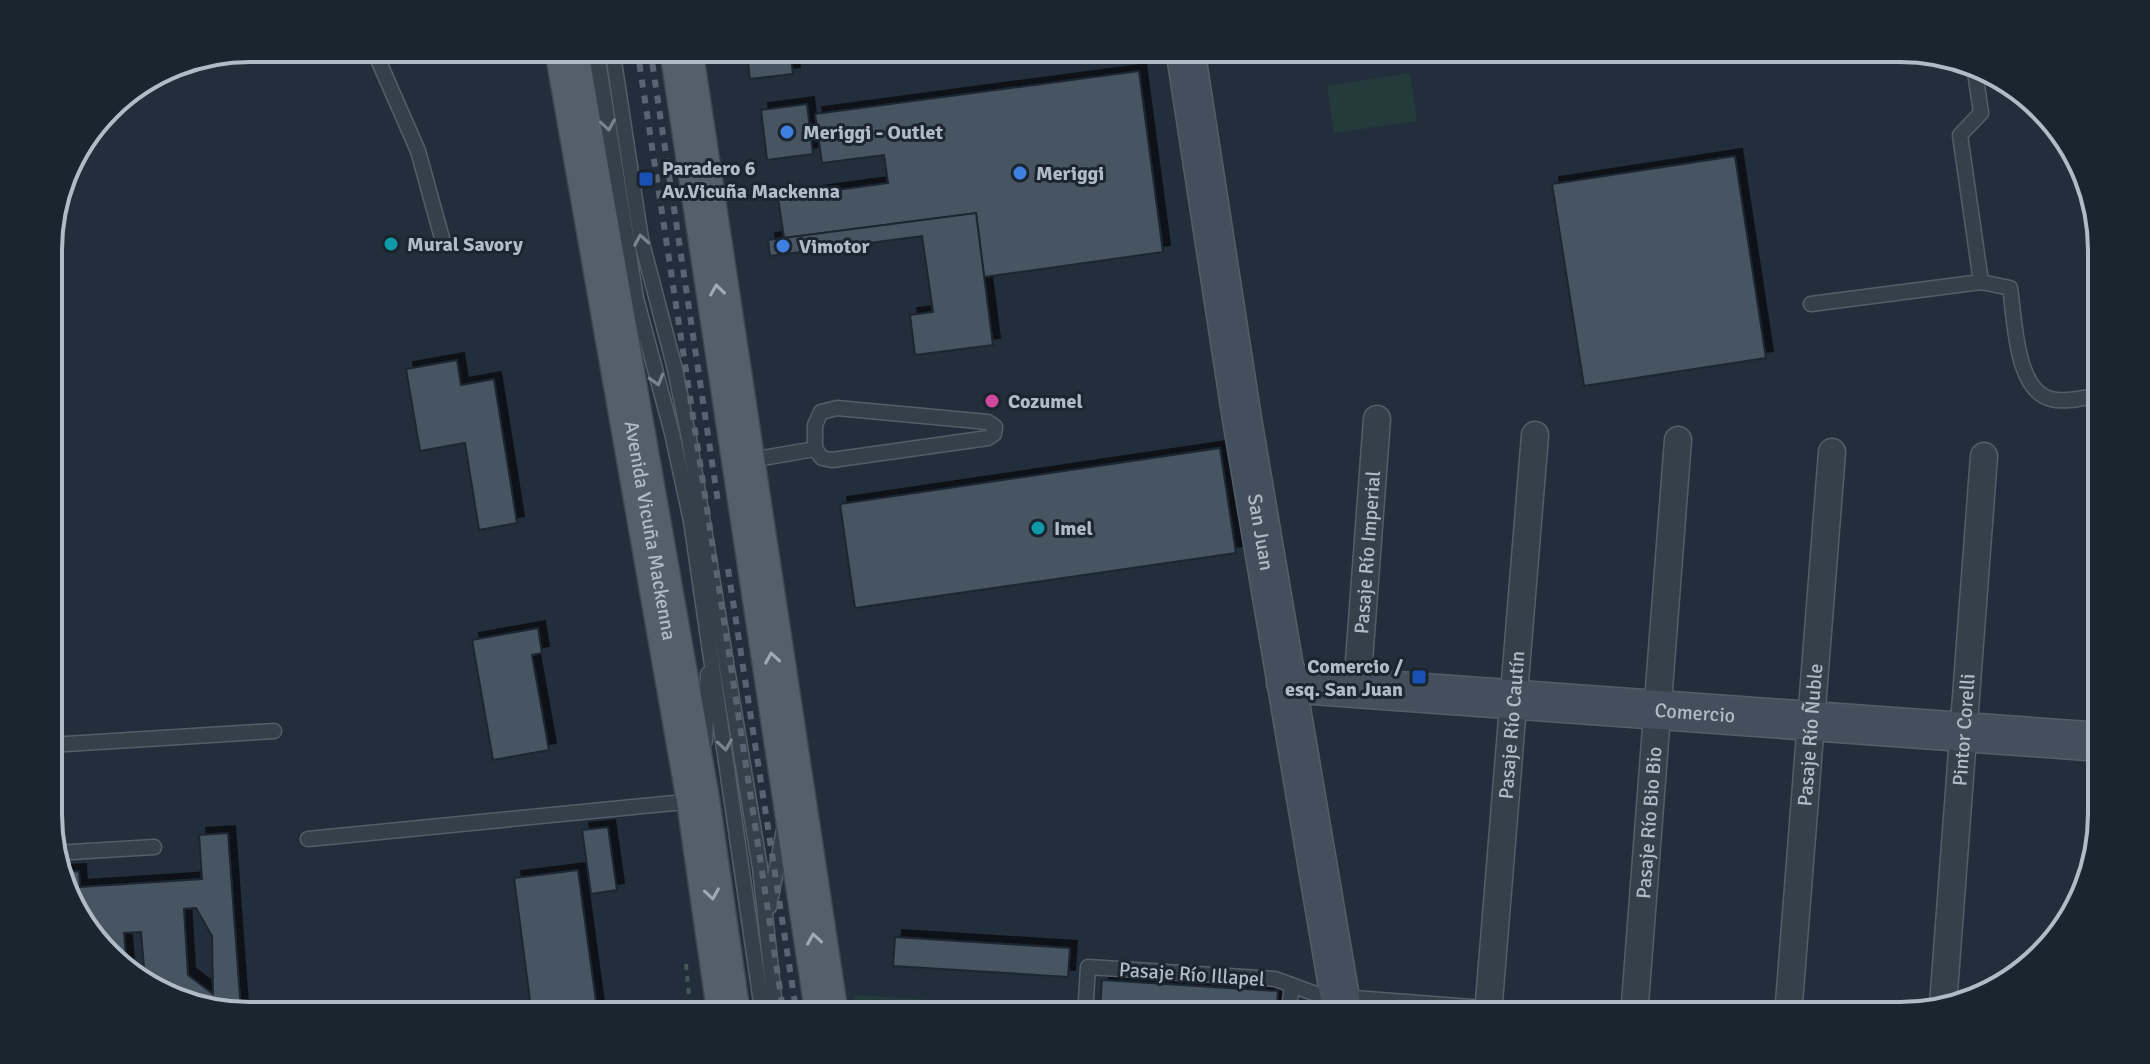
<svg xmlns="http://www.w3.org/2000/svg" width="2150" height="1064" font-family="Signika,sans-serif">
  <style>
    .grass { fill: #243b3c }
    .building { fill: #465462; stroke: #1d2732; stroke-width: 2; fill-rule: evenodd; filter: url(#shadow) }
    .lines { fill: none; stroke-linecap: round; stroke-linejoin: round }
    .lane-casing { stroke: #545e69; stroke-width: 17 }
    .street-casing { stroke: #545e69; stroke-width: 29 }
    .secondary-casing { stroke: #545e69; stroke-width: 41 }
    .primary-casing { stroke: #3f4954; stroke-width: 45 }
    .path { stroke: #425859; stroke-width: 4; stroke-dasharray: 6 6; stroke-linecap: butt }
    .lane { stroke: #36404b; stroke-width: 14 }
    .street { stroke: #36404b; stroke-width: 26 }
    .secondary { stroke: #444f5e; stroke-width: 38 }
    .primary { stroke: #545f6b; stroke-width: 42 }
    .rail { stroke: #586472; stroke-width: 6; stroke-dasharray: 8 8; stroke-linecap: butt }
    .oneway { stroke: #7a848f }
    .oneway2 { stroke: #9ea9b5 }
    .shop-dot { fill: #3f7fe0; stroke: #1b252f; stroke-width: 3 }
    .transit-dot { fill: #1a4fb4; stroke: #1b252f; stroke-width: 3 }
    .culture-dot { fill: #0f9aa8; stroke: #1b252f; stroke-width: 3 }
    .hotel-dot { fill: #d1479c; stroke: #1b252f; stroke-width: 3 }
    .labels { text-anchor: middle; stroke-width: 6; stroke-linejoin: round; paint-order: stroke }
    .poi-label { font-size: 20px; font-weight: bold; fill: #b1bbc7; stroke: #1b252f; text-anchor: start }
    .street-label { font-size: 20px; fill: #b1bbc7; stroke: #1b252f }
    .rim { fill: none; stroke: #b1bbc7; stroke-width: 4 }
  </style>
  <defs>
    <filter id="shadow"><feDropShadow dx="7" dy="-7" stdDeviation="0" flood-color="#0009"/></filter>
  </defs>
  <rect width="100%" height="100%" fill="#222e3b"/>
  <!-- grass -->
  <g class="grass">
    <path d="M 1410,73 L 1417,121 L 1334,133 L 1327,86 Z"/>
    <path d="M 854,995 L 1012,1005 L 1011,1016 L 858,1016 Z"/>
  </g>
  <!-- building -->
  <g class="building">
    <path d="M 746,48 L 790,48 L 793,74 L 750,79 Z"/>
    <path d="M 1139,71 L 1163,252 L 984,277 L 976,213 L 784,238 L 778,198 L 888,183 L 884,155 L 822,163 L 815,114 Z"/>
    <path d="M 807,104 L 813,154 L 767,160 L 761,110 Z"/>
    <path d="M 1735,156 L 1766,358 L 1584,386 L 1552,184 Z"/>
    <path d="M 976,213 L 993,345 L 915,355 L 910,315 L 933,312 L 922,236 L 770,256 L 768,240 Z"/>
    <path d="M 457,360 L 461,385 L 494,379 L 517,523 L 479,530 L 465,443 L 420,451 L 406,369 Z"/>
    <path d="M 1220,448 L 1236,553 L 855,608 L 840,504 Z"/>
    <path d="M 538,628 L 542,653 L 532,655 L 549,750 L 493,760 L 472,640 Z"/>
    <path d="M 608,827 L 617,890 L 591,894 L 582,830 Z"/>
    <path d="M 228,833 L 241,1011 L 232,1012 L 161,995 L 143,980 L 145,980 L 141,932 L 124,933 L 127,967 L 89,937 L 63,872 L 79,871 L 80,887 L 202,879 L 199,835 ZM 196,908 L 212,936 L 213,994 L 188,975 L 184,909 Z"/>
    <path d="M 578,870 L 598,1016 L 532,1016 L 514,878 Z"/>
    <path d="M 895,937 L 1070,948 L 1068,977 L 893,966 Z"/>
    <path d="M 1102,980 L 1278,991 L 1276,1016 L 1206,1016 L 1100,1009 Z"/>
  </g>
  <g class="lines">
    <defs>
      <g id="lane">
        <path d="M 373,48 L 418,151 L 442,238"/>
        <path d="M 596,48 L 636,298 L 672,433 L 691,521 L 763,1016"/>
        <path d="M 612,48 L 641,239 L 675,369 L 689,438 L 760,868 L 776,1016"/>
        <path d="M 1974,65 L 1981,113 L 1960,135 L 1981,282 L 2010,288 C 2015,319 2015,390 2051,399 C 2066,403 2086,397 2101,395"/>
        <path d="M 1811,304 L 1981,282"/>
        <path d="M 746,461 L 815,449 L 815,425 L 821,412 L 837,408 L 988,422 L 995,427 L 994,434 L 988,438 L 832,460 L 822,458 L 815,449"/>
        <path d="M 705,741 L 708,674"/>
        <path d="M 50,745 L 274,731"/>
        <path d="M 308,839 L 694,801"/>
        <path d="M 55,853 L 154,847"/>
        <path d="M 769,907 L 784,830"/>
        <path d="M 1085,1016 L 1088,967 L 1275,979 L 1338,1002"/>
        <path d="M 1288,1016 L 1292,985"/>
      </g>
      <g id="street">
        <path id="s1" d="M 1357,688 L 1377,419"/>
        <path d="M 1341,1003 L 1510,1016"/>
        <path id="s2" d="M 1943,1005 L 1984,456"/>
        <path id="s3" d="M 1488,1014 L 1535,435"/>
        <path id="s4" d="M 1634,1016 L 1678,440"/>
        <path id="s5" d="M 1788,1016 L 1832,452"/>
      </g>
      <g id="secondary">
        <path id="s6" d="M 1185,48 L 1242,419 L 1343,1016"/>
        <path id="s7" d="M 1286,683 L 2102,742"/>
      </g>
      <g id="primary">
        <path id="s8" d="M 566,48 L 698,800 L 729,1016"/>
        <path d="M 681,48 L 827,1016"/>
      </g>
    </defs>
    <!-- lane casing -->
    <use href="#lane" class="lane-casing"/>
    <!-- street casing -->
    <use href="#street" class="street-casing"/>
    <!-- secondary casing -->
    <use href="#secondary" class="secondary-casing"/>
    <!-- primary casing -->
    <use href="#primary" class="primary-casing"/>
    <!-- path -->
    <path class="path" d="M 686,964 L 691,1016"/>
    <!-- lane -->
    <use href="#lane" class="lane"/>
    <!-- street -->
    <use href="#street" class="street"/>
    <!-- secondary -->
    <use href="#secondary" class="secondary"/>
    <!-- primary -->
    <use href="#primary" class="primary"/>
    <!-- rail -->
    <g class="rail">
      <path d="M 637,48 L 784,1016"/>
      <path d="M 650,48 L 718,502"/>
      <path d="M 728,569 L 797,1016"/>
    </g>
  </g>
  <!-- one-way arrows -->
  <defs><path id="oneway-chevron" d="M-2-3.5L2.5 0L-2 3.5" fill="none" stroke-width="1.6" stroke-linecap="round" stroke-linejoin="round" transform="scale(2)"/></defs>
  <g class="oneway">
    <use href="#oneway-chevron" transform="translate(608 125) rotate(81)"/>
    <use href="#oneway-chevron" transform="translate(641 240) rotate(-100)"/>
    <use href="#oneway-chevron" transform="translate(657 380) rotate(74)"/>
    <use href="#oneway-chevron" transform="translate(725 745) rotate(81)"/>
  </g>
  <g class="oneway2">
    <use href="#oneway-chevron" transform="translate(717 290) rotate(-98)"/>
    <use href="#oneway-chevron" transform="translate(772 658) rotate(-99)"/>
    <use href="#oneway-chevron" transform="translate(712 894) rotate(81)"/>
    <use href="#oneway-chevron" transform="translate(814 939) rotate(-99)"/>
  </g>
  <!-- markers -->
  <g class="shop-dot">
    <circle cx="787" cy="132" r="8"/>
    <circle cx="1020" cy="173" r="8"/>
    <circle cx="783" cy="246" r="8"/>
  </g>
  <g class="transit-dot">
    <rect x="638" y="171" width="16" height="16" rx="4"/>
    <rect x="1411" y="669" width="16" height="16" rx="4"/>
  </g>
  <g class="culture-dot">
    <circle cx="391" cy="244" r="8"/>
    <circle cx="1038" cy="528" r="8"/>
  </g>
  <circle class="hotel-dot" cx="992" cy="401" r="8"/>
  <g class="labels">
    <!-- poi labels -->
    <g class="poi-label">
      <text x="803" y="139">Meriggi - Outlet</text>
      <text x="662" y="175">Paradero 6<tspan x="662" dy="23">Av.Vicuña Mackenna</tspan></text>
      <text x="1036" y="180">Meriggi</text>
      <text x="407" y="251">Mural Savory</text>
      <text x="799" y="253">Vimotor</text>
      <text x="1008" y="408">Cozumel</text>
      <text x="1054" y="535">Imel</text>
      <text x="1403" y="673" text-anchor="end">Comercio /<tspan x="1403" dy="23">esq. San Juan</tspan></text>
    </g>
    <!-- street labels -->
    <g class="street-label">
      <text dy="7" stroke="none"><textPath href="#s8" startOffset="490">Avenida Vicuña Mackenna</textPath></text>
      <text dy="7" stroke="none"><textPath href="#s6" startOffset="490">San Juan</textPath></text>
      <text dy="7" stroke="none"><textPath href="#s1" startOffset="136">Pasaje Río Imperial</textPath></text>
      <text dy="7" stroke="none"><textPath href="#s7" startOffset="410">Comercio</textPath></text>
      <text dy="7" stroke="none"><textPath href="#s3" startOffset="290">Pasaje Río Cautín</textPath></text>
      <text dy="7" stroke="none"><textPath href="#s2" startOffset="276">Pintor Corelli</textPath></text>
      <text dy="7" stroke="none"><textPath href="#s5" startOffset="282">Pasaje Río Ñuble</textPath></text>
      <text dy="7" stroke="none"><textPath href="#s4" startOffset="194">Pasaje Río Bio Bio</textPath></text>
      <text transform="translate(1192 974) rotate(4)" y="7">Pasaje Río Illapel</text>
    </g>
  </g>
  <!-- crop -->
  <path d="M0 0H2150V1064H0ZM250 62H1900A188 188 0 0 1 2088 250V814A188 188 0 0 1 1900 1002H250A188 188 0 0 1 62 814V250A188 188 0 0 1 250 62Z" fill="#1b252f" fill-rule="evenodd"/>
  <path class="rim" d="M250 62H1900A188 188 0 0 1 2088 250V814A188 188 0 0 1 1900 1002H250A188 188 0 0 1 62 814V250A188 188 0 0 1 250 62Z"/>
</svg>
